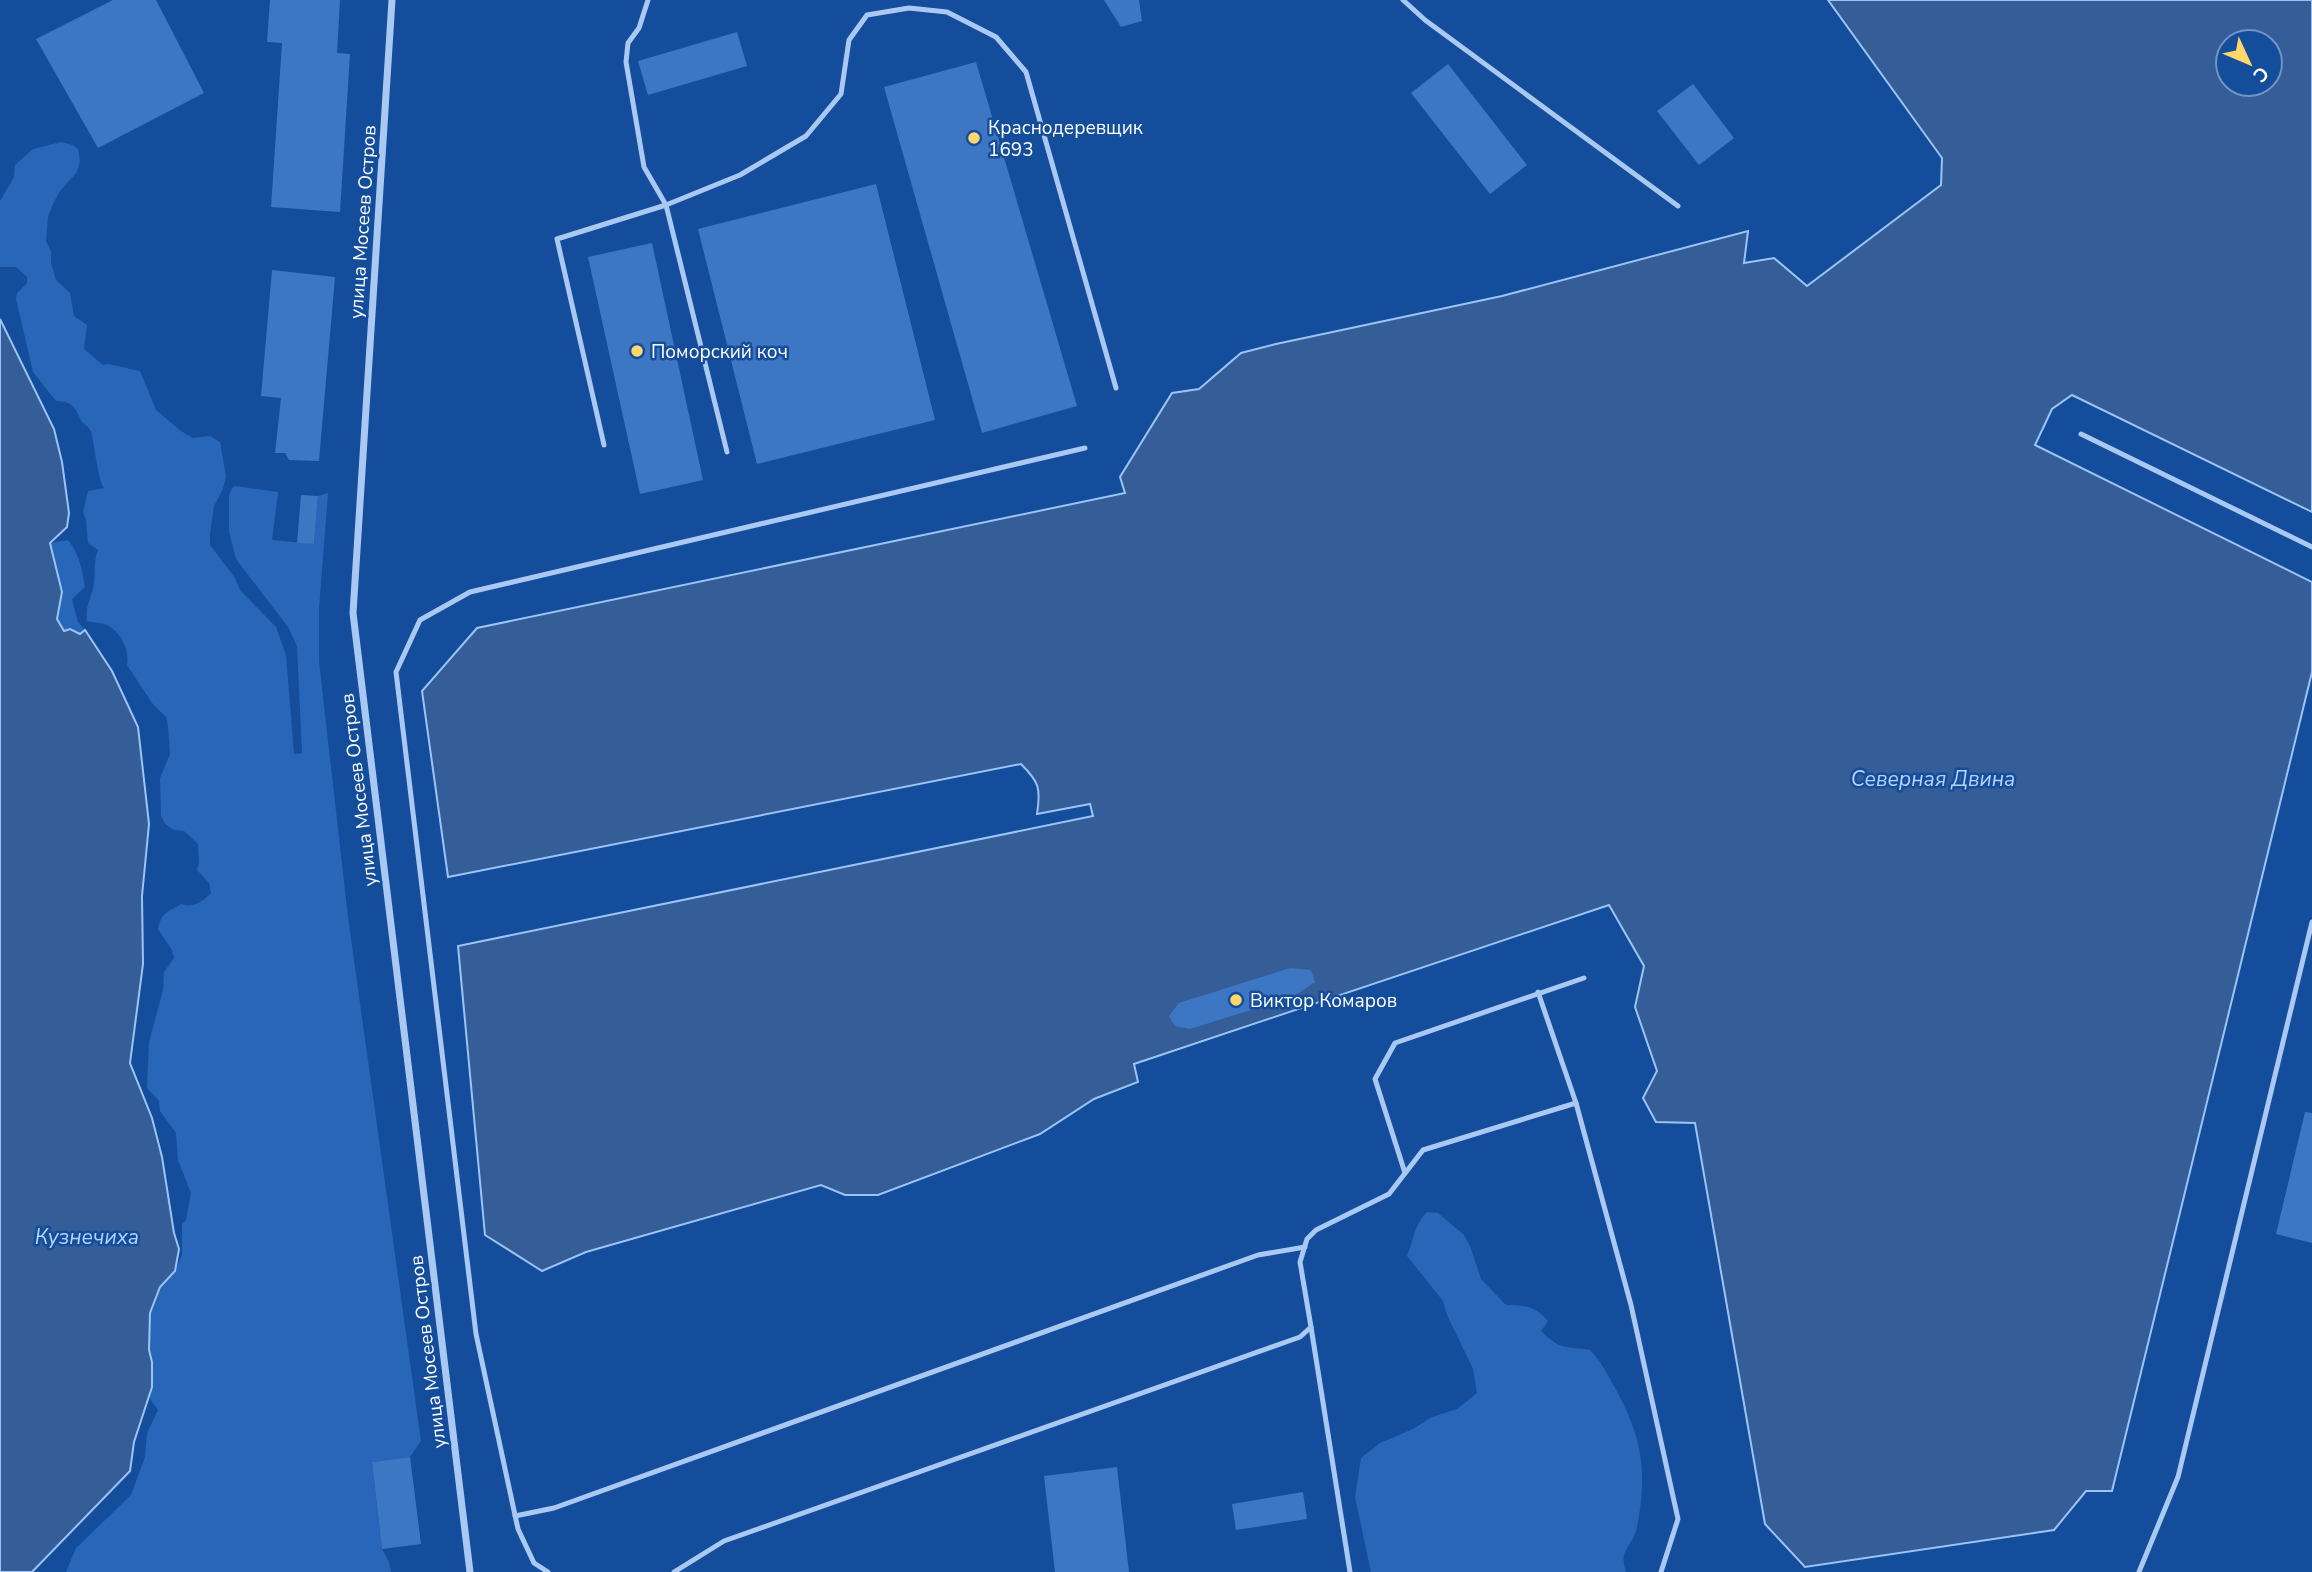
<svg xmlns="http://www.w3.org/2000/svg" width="2312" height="1572" font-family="'Nunito Sans',sans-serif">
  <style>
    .green { fill: #2766b9 }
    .water { fill: #355d97; stroke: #9bc4f6; stroke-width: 2; fill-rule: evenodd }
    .building { fill: #3d76c2 }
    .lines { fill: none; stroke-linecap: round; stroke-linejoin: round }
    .lane { stroke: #a9c9f3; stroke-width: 5 }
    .street { stroke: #a9c9f3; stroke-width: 7 }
    .poi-dot { fill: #ffd76b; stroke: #144d9b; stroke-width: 2.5 }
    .labels { text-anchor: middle; stroke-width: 5; stroke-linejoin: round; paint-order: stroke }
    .poi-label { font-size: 19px; fill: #fff; stroke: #144d9b; text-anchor: start }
    .street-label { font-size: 19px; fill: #fff; stroke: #144d9b }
    .water-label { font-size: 21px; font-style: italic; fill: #b6d3fa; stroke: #144d9b }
  </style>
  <rect width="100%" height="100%" fill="#144d9b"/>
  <!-- green -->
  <g class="green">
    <path d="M 61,142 L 73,145 L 78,149 L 80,161 L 77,172 L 60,191 L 53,204 L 48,217 L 46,241 L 51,251 L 51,263 L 56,280 L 70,293 L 74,316 L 87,325 L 84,349 L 103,365 L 108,364 L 140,371 L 156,410 L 181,431 L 193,438 L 210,436 L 220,442 L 226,477 L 223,489 L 214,506 L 210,534 L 210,545 L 235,578 L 240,590 L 276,627 L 286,655 L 294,754 L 302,753 L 297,646 L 288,627 L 236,559 L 229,532 L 229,496 L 232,488 L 235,486 L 278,492 L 272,540 L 314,544 L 318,496 L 328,493 L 319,609 L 319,661 L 348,917 L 421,1441 L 410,1457 L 372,1462 L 382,1549 L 389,1562 L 391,1572 L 66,1572 L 76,1548 L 131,1495 L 145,1457 L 147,1433 L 158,1410 L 150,1399 L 153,1374 L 149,1350 L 150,1313 L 160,1287 L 175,1271 L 182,1255 L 182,1224 L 186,1220 L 191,1193 L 178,1160 L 176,1133 L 160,1111 L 159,1101 L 147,1088 L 149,1042 L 163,990 L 164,972 L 174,958 L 172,950 L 158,929 C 161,913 168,912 181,904 C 194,908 202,902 211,893 L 209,883 L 197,870 L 199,862 L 198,844 L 184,831 L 174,830 L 165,824 L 161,816 L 160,778 L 170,754 L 168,726 L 166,717 L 152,703 L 127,665 C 130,650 120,629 104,624 C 98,622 92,623 87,621 C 85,608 90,600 93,589 C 96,575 93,562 98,550 L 88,543 L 86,520 L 83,512 L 88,491 L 104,488 C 99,483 94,446 92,435 C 91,426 83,426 80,418 C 75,407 71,401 56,401 L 33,372 L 16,299 L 17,293 L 27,283 L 27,277 L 16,267 L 0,267 L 0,201 L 14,177 L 15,165 L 33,149 Z"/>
    <path d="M 68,540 C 80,555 82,569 85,587 L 72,599 L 78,622 L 85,630 L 80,634 L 70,629 L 64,631 L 57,619 L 62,592 L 50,543 Z"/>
    <path d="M 1427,1212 L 1438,1213 L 1464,1235 L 1470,1246 L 1481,1279 L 1506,1305 C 1525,1305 1535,1306 1548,1321 L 1541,1331 C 1561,1351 1566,1346 1590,1350 C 1601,1361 1607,1374 1614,1386 C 1642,1436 1648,1471 1637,1527 C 1633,1547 1618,1548 1626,1572 L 1371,1572 L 1355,1497 L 1361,1458 L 1380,1443 L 1413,1429 L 1432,1417 L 1457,1409 L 1477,1393 L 1473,1369 L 1447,1315 L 1443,1301 L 1407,1256 C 1414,1239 1414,1225 1427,1212 Z"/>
  </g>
  <!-- water -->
  <g class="water">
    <path d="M 1828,0 L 2312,0 L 2312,512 L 2072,395 L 2052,409 L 2035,445 L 2312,582 L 2312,672 L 2112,1491 L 2086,1491 L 2054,1530 L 1805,1567 L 1765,1524 L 1695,1123 L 1656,1122 L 1643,1098 L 1657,1071 L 1635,1007 L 1644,966 L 1609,905 L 1134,1064 L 1138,1082 L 1094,1099 L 1040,1134 L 878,1195 L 845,1195 L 821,1185 L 586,1252 L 542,1271 L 485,1235 L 458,946 L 1093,816 L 1090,804 L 1037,814 C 1041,788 1039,782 1021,764 L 448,877 L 422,691 L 477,628 L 1125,493 L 1120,477 L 1172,393 L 1199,389 L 1241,353 L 1276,344 L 1502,296 L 1748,231 L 1744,263 L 1774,258 L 1807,286 L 1941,185 L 1942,158 ZM 2228,42 L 2270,42 L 2270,84 L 2228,84 Z"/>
    <path d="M 0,319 L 54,429 L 62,462 L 69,513 L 67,527 L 50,543 L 62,592 L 57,619 L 64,631 L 70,629 L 80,634 L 85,630 L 112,671 L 138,727 L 149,824 L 142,896 L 143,964 L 130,1063 L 152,1118 L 162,1157 L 174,1233 L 179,1249 L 175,1271 L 160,1287 L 150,1313 L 149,1350 L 152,1362 L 152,1387 L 134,1442 L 130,1471 L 32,1572 L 0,1572 Z"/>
  </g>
  <!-- building -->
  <g class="building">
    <path d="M 113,0 L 156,0 L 204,93 L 98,148 L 36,39 Z"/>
    <path d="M 270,0 L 340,0 L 337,53 L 350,54 L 340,212 L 271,207 L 282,43 L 267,42 Z"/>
    <path d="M 1104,0 L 1139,0 L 1142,21 L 1121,27 Z"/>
    <path d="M 737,32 L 747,66 L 648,95 L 638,61 Z"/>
    <path d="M 976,62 L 1077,406 L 982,433 L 884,87 Z"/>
    <path d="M 1448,64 L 1527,165 L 1490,194 L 1411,93 Z"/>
    <path d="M 1693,84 L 1734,138 L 1699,165 L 1657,111 Z"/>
    <path d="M 876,184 L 935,420 L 757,464 L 698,229 Z"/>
    <path d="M 652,243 L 703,480 L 640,494 L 588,257 Z"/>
    <path d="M 272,270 L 335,277 L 319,461 L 289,460 L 285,453 L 275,453 L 281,398 L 261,396 Z"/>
    <path d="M 301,495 L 318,496 L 314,544 L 297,543 Z"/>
    <path d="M 1290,968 L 1311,970 L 1315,982 L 1293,997 L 1190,1029 L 1175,1026 L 1169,1016 L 1179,1003 Z"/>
    <path d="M 2305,1112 L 2312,1113 L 2312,1243 L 2276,1234 Z"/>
    <path d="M 410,1457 L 421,1544 L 382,1549 L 372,1462 Z"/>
    <path d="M 1117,1467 L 1129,1572 L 1055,1572 L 1044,1476 Z"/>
    <path d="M 1303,1492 L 1307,1519 L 1236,1530 L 1232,1504 Z"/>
  </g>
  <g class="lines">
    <!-- lane -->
    <g class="lane">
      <path d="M 648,0 L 639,28 L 628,43 L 626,62 L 644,167 L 666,205 L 740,175 L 806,136 L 841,94 L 849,40 L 867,15 L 909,8 L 947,12 L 996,37 L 1026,72 L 1116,388"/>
      <path d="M 1403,0 L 1425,20 L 1678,206"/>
      <path d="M 2081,434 L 2312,547"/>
      <path d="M 604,445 L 557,239 L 666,205 L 727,452"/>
      <path d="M 1538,992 L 1576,1103 L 1631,1305 L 1678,1519 L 1661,1572"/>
      <path d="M 1405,1173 L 1375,1079 L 1395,1043 L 1584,978"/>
      <path d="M 1311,1327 L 1350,1572"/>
      <path d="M 515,1516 L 554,1508 L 1258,1255 L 1305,1247"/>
      <path d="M 548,1572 L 534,1563 L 518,1529 L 476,1334 L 396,672 L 420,620 L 470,592 L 1085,448"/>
      <path d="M 674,1572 L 724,1541 L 1300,1337 L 1311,1327 L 1300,1262 L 1307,1239 L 1316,1230 L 1389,1194 L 1423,1150 L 1576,1103"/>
      <path d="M 2139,1572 L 2178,1477 L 2312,922"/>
    </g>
    <!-- street -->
    <path class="street" d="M 392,0 L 353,613 L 470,1572"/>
  </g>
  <!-- markers -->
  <g class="poi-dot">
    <circle cx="974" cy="138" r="7"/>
    <circle cx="637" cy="351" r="7"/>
    <circle cx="1236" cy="1000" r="7"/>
  </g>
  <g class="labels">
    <!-- poi labels -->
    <g class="poi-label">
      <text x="988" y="134">Краснодеревщик<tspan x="988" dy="22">1693</tspan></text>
      <text x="651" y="358">Поморский коч</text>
      <text x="1250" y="1007">Виктор Комаров</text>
    </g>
    <!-- street labels -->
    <g class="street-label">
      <text transform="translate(362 222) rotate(-86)" y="7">улица Мосеев Остров</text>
      <text transform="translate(358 790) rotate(-97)" y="7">улица Мосеев Остров</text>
      <text transform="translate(427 1352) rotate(-97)" y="7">улица Мосеев Остров</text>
    </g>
    <!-- water labels -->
    <g class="water-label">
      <text x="1933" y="786">Северная Двина</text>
      <text x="87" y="1244">Кузнечиха</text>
    </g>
  </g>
  <!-- north arrow -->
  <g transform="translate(2249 63) rotate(134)"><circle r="33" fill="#144d9b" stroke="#7294c3" stroke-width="2"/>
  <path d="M0-5L12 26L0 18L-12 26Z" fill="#ffd76b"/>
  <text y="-10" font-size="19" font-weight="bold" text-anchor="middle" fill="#ffffff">С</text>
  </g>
</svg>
